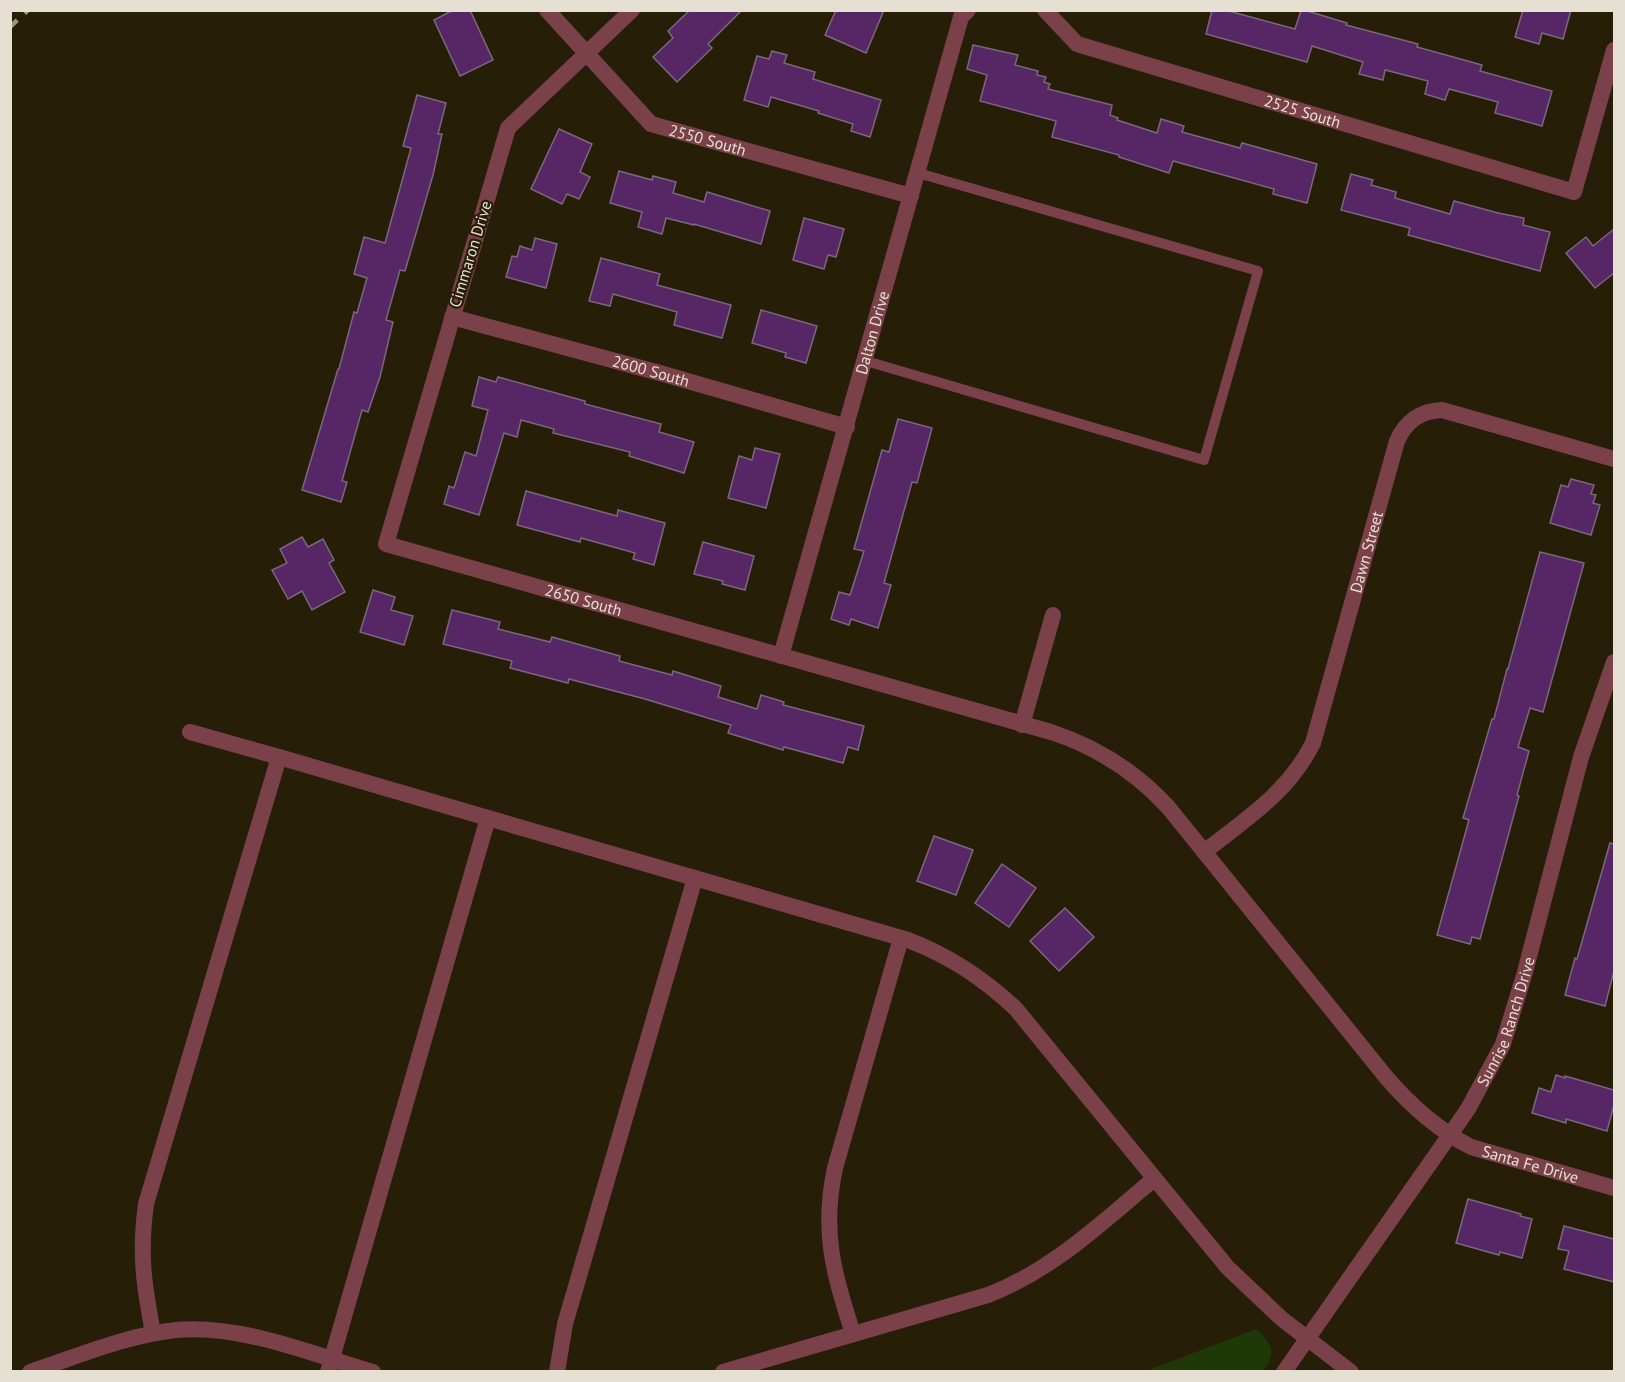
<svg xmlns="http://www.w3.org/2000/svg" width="1625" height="1382" font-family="'PT Sans',sans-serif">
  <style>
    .green { fill: #1e3807 }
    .building { fill: #572665; stroke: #79687e; stroke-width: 1.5 }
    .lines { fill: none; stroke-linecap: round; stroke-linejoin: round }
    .service { stroke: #7a414a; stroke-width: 10 }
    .minor { stroke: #7a414a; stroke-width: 16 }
    .tertiary { stroke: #7a414a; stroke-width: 16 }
    .rail { stroke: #9c9583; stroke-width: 4.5; stroke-dasharray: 10 10; stroke-linecap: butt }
    .labels { text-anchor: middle; stroke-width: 4.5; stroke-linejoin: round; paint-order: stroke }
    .street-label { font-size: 16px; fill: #e6e0d2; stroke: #271e07 }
  </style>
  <rect width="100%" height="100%" fill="#271e07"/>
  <!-- green -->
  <path class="green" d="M 1256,1329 C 1272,1343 1277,1353 1263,1371 L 1146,1371 Z"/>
  <!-- building -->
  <g class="building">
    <path d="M 453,10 L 470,10 L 493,60 L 460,76 L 434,20 Z"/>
    <path d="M 690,10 L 742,10 L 708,44 L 712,48 L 677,82 L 653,57 L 673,38 L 668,31 Z"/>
    <path d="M 836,10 L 884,10 L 866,53 L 825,35 Z"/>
    <path d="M 1212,10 L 1225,10 L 1295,29 L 1301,10 L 1304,10 L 1347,23 L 1346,25 L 1418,44 L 1417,47 L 1482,65 L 1480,71 L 1552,91 L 1542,126 L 1495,113 L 1498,102 L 1449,89 L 1445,100 L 1425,94 L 1428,81 L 1385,70 L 1383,80 L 1359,74 L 1363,62 L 1312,46 L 1307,62 L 1206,34 Z"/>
    <path d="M 1523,10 L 1571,10 L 1563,39 L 1542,33 L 1539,44 L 1515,37 Z"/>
    <path d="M 973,45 L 1018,55 L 1015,65 L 1038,71 L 1037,75 L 1046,77 L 1044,82 L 1050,84 L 1048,89 L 1112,105 L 1110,115 L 1118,118 L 1117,120 L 1157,133 L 1161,119 L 1184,126 L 1182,132 L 1240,148 L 1242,143 L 1317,164 L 1307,203 L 1273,194 L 1274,189 L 1173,161 L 1169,173 L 1119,157 L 1119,155 L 1052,137 L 1056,121 L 980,101 L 987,75 L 967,69 Z"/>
    <path d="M 772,51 L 787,55 L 784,63 L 815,72 L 813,79 L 881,100 L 870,137 L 851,131 L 853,124 L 818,113 L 819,111 L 771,97 L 768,107 L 744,100 L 757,56 L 769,59 Z"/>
    <path d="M 417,95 L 446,103 L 438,134 L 442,134 L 433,175 L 405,271 L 400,270 L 386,320 L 393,322 L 380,377 L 368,412 L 362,410 L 342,481 L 347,482 L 341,502 L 302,490 L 338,369 L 339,369 L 354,312 L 357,313 L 367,278 L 354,274 L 364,237 L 385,243 L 411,148 L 403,146 Z"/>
    <path d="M 559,129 L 592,144 L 580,172 L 590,177 L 579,199 L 567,194 L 562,204 L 531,189 Z"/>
    <path d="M 619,171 L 652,180 L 653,176 L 676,182 L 673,193 L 704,202 L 707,192 L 770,211 L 761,244 L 694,224 L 694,225 L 666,218 L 662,234 L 638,227 L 642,212 L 610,203 Z"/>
    <path d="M 1351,174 L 1373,180 L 1371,185 L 1396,192 L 1395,198 L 1450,214 L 1454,201 L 1498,213 L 1524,218 L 1523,225 L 1550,232 L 1540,271 L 1408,235 L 1410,228 L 1341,210 Z"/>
    <path d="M 804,218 L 844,229 L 836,257 L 828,255 L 824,269 L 793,260 Z"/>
    <path d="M 1614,229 L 1614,273 L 1595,288 L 1566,253 L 1586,237 L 1593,246 Z"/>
    <path d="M 535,238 L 557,244 L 546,288 L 506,277 L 512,256 L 517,257 L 520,246 L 532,250 Z"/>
    <path d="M 601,258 L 660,274 L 657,285 L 731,305 L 722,338 L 674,325 L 677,312 L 613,294 L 610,306 L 589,301 Z"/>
    <path d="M 761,310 L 817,326 L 806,363 L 785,357 L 786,353 L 752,343 Z"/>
    <path d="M 479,377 L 496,382 L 498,377 L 585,401 L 585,404 L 661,424 L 659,432 L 694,442 L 684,473 L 629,456 L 630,452 L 553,433 L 554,429 L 521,420 L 517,437 L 504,433 L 479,515 L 444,504 L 449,486 L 454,488 L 465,452 L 476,456 L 488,410 L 472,406 Z"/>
    <path d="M 898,419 L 932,428 L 917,483 L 912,482 L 884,583 L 891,585 L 878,628 L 851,619 L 849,625 L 831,619 L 839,592 L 850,595 L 864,551 L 854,549 L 882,450 L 889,452 Z"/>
    <path d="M 755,448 L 780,454 L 766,508 L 728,498 L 739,456 L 752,460 Z"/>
    <path d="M 1571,479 L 1594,485 L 1591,494 L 1596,495 L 1593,503 L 1600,505 L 1591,535 L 1550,523 L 1561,485 L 1568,487 Z"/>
    <path d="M 526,491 L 617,516 L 618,510 L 665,523 L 654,565 L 633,559 L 635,553 L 581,538 L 580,542 L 517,525 Z"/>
    <path d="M 302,537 L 308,547 L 323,539 L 334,560 L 329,563 L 345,592 L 312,610 L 302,591 L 288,599 L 272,570 L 287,563 L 280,549 Z"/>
    <path d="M 703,542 L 754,556 L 745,590 L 722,584 L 723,581 L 694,574 Z"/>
    <path d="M 1540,552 L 1584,563 L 1543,712 L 1530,708 L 1518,747 L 1529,751 L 1517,795 L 1519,796 L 1480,939 L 1472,937 L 1470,944 L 1437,935 L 1469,820 L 1463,818 L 1492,719 L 1494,719 L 1507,669 L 1508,669 Z"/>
    <path d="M 373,590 L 395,597 L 391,610 L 413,616 L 404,645 L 360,632 Z"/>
    <path d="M 452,610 L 500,622 L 498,629 L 550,642 L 552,637 L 620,656 L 619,661 L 672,675 L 673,671 L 721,686 L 718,697 L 757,709 L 761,695 L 784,702 L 783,705 L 864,726 L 858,750 L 848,747 L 843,763 L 784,747 L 783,750 L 728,733 L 731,725 L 645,699 L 569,679 L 568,683 L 510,668 L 512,661 L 443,644 Z"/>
    <path d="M 934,836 L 973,850 L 956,895 L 917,881 Z"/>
    <path d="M 1610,843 L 1614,844 L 1614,971 L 1605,1006 L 1565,995 L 1575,958 L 1577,959 Z"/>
    <path d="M 1002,864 L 1036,888 L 1009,927 L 975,903 Z"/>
    <path d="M 1065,908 L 1094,937 L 1059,971 L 1030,941 Z"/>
    <path d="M 1556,1075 L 1565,1078 L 1565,1076 L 1614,1090 L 1614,1105 L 1607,1131 L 1566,1119 L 1566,1123 L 1532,1113 L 1539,1088 L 1551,1092 Z"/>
    <path d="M 1468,1199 L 1521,1214 L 1520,1216 L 1532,1219 L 1522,1258 L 1500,1252 L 1499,1255 L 1456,1243 Z"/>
    <path d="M 1564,1226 L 1614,1239 L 1614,1282 L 1564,1269 L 1569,1251 L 1558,1249 Z"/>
  </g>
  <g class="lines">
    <!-- service -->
    <path class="service" d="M 866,361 L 1204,460 L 1258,271 L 918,173"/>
    <!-- minor -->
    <g class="minor">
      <path id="s1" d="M 547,10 L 651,124 L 911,196"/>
      <path id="s2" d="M 632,10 L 508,128 L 386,544 L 1051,732 C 1097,747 1135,771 1168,807 L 1386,1077 C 1410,1105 1438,1130 1471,1147 L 1614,1188"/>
      <path id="s3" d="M 1045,10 L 1077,44 L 1574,192 L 1614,50"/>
      <path id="s4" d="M 452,317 L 660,373 L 847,427"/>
      <path id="s5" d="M 781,656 L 961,17 L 968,10"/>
      <path d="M 1022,725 L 1053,615"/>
      <path d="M 190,732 L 279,757"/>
      <path id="s6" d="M 1204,852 C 1247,818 1288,793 1313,743 L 1397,441 C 1406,421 1420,411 1442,410 L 1614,459"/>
      <path d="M 153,1333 C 144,1285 139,1254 146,1204 L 279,757 L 488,818"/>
      <path d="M 853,1334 C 834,1273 821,1233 835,1168 L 901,938"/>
      <path d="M 30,1372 C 76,1357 127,1335 176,1330 C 241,1324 311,1354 373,1372"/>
      <path d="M 328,1372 L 488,818 L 908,940 C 950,956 983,978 1016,1009 L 1228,1268 L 1282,1319 L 1351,1372"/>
      <path d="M 557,1372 L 565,1324 L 695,878"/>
      <path d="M 723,1372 L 988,1295 C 1053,1270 1101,1223 1154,1179"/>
    </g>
    <!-- tertiary -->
    <path class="tertiary" id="s7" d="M 1284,1372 L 1468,1109 L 1503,1044 L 1525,972 L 1581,757 L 1614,662"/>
    <!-- rail -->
    <path class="rail" d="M 10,27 L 28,10"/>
  </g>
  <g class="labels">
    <!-- street labels -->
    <g class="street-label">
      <text dy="6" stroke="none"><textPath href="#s3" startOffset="282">2525 South</textPath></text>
      <text dy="6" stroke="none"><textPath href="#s1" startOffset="213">2550 South</textPath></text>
      <text transform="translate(470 254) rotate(-73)" y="6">Cimmaron Drive</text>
      <text dy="6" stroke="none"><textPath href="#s5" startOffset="336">Dalton Drive</textPath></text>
      <text dy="6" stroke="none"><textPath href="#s4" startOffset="206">2600 South</textPath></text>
      <text dy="6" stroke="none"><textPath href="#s6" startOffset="354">Dawn Street</textPath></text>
      <text dy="6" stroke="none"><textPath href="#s2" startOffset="810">2650 South</textPath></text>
      <text dy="6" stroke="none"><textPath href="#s7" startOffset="417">Sunrise Ranch Drive</textPath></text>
      <text dy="6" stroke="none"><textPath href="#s2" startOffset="1956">Santa Fe Drive</textPath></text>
    </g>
  </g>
  <!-- border -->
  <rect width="1625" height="1382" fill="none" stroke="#e6e0d2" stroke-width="24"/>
</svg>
